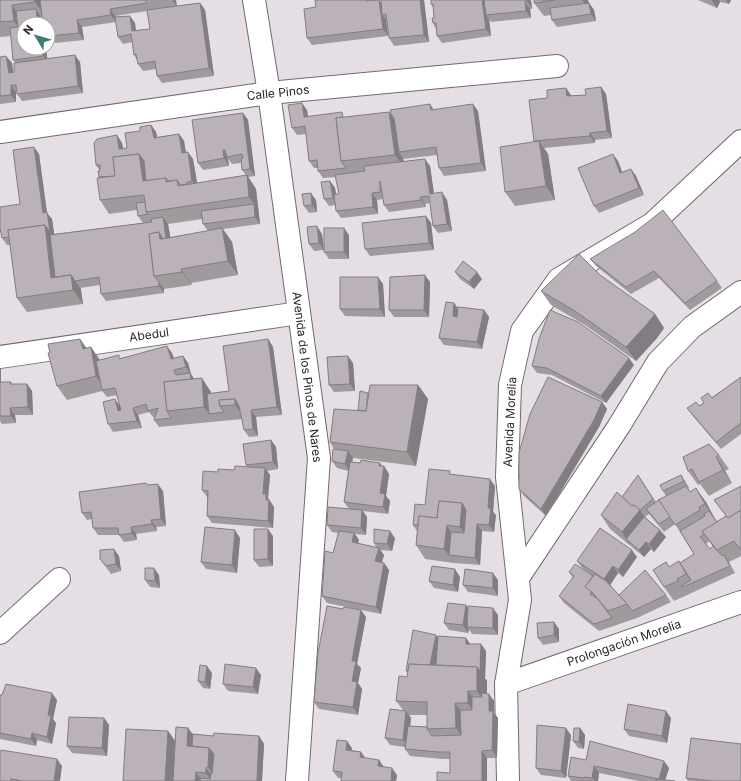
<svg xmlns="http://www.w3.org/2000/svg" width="741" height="781" font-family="Inter,sans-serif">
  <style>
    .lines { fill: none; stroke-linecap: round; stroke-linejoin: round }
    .street-casing { stroke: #706a6f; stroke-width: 24 }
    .secondary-casing { stroke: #706a6f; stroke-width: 24 }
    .street { stroke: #fff; stroke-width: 22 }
    .secondary { stroke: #fff; stroke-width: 22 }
    .wall { fill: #a0999e; fill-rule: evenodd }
    .shaded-wall { fill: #827d81 }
    .building { fill: #bab2b8; stroke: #827d81 }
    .labels { text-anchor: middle; stroke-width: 3.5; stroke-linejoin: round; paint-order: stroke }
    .street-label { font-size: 12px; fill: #292628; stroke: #fff }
  </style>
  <rect width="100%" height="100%" fill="#e6dee5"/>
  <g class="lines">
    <defs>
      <g id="street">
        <path d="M 0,132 L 269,93 L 557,66"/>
        <path d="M 0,357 L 299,313"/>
        <path d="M 518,578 L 619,426 L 658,362 L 692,327 L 741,292"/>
        <path d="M 0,633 L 59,579"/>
        <path d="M 506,684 L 741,602"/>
        <path d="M 508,781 L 506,684 L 520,600 L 507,477 L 510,385 L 522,331 L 559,279 L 652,224 L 741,141"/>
      </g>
      <path id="secondary" d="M 254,0 L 269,93 L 319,458 L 297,781"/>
    </defs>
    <!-- street casing -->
    <use href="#street" class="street-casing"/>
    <!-- secondary casing -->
    <use href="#secondary" class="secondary-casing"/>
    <!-- street -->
    <use href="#street" class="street"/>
    <!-- secondary -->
    <use href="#secondary" class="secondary"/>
  </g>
  <!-- wall -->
  <g class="wall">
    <path d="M 0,0 L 176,0 L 177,6 L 200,3 L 205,10 L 214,76 L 162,83 L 157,76 L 156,69 L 143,71 L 138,64 L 137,60 L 134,55 L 132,42 L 123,44 L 118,37 L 116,22 L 82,27 L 84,40 L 55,43 L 50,36 L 50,31 L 48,32 L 48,24 L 42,16 L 41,16 L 42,24 L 24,48 L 46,48 L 47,59 L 80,62 L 83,93 L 22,101 L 17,94 L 17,92 L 16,92 L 16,102 L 0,104 L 0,57 L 12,63 L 13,72 L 14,72 L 16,63 L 13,60 L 11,36 L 0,37 ZM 147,11 L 150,29 L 136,31 L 135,23 L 130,16 L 116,17 L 115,16 Z"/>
    <path d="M 315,0 L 370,0 L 370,1 L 379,0 L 381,2 L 424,0 L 429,42 L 394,46 L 389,38 L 387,22 L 386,20 L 388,36 L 312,45 L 307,38 L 316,7 Z"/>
    <path d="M 531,0 L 532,9 L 530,9 L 531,18 L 491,22 L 489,19 L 491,36 L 442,43 L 437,36 L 436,29 L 433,23 L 434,18 L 433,7 L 431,4 Z"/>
    <path d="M 534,0 L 588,0 L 589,3 L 594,10 L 596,21 L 557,27 L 552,20 L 551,15 L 544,16 L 534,3 Z"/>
    <path d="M 698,0 L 731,0 L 729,4 L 720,2 L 717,8 Z"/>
    <path d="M 601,87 L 606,94 L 612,138 L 595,140 L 595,143 L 544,148 L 548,154 L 555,200 L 515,206 L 505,192 L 534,141 L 547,98 L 566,88 L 571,96 L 586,95 Z"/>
    <path d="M 430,104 L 433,110 L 478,111 L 486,171 L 444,176 L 439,168 L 437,155 L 403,159 L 404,161 L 430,166 L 434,194 L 447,200 L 452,231 L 438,233 L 433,226 L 430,203 L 425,204 L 426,207 L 389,212 L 384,205 L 383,199 L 377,200 L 378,214 L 341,218 L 336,211 L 335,205 L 329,206 L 324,199 L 330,181 L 335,188 L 336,194 L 339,194 L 336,177 L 323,178 L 318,171 L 318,168 L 314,168 L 309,161 L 306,134 L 297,135 L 292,128 L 307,110 L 308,117 L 346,117 L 389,112 L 391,114 Z"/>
    <path d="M 243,113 L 248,120 L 255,176 L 248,177 L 256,189 L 260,224 L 223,229 L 232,242 L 238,275 L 191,283 L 192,285 L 164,289 L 164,293 L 106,301 L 101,294 L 100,285 L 80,288 L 83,304 L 27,312 L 17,298 L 10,245 L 7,245 L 2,238 L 20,204 L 39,154 L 47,213 L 52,219 L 54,234 L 143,223 L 138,216 L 137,210 L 109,214 L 100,200 L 99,177 L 100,171 L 96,165 L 117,135 L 122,143 L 123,148 L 127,148 L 140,131 L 151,125 L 156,132 L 157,137 L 179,134 L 184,141 L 186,153 L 193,159 L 197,183 L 246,175 L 242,170 L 241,163 L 232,164 L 228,159 L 229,166 L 203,170 L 198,163 ZM 202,219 L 203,224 L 208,231 L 170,237 L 168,224 Z"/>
    <path d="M 618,161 L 622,172 L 631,169 L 636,176 L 644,195 L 599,213 L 594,206 Z"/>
    <path d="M 316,200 L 317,212 L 309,213 L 304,206 Z"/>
    <path d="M 431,223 L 434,250 L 370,256 L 365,249 Z"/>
    <path d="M 322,234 L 324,250 L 314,251 L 309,244 Z"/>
    <path d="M 349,235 L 349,259 L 329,259 L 324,252 Z"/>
    <path d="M 590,259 L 717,281 L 722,288 L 690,310 L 659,278 L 631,294 L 596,266 Z"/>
    <path d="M 455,272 L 482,279 L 474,289 L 460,279 Z"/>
    <path d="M 600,275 L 655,314 L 664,328 L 657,338 L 636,361 L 585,325 L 551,305 L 541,291 Z"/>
    <path d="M 430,282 L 429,317 L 394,317 L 389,310 Z"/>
    <path d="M 383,284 L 385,317 L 345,316 L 340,309 Z"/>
    <path d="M 454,303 L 458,308 L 484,310 L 489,317 L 482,349 L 444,345 L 439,338 Z"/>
    <path d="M 80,339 L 86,348 L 91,347 L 100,360 L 121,359 L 172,353 L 174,358 L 183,356 L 188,363 L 191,374 L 194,379 L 211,392 L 211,393 L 229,391 L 268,339 L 273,347 L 282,415 L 256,417 L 258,436 L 249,437 L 244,430 L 242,419 L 159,427 L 154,420 L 155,418 L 154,418 L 149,412 L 138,415 L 142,428 L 113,432 L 108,424 L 120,406 L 117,395 L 107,397 L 102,391 L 67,400 L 57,386 L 50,353 Z"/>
    <path d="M 353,363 L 355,391 L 334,392 L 329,385 Z"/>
    <path d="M 634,365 L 606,403 L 552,375 L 537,373 L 532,366 Z"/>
    <path d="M 0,369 L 1,382 L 11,382 L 12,384 L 27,384 L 32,391 L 33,415 L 15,415 L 16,423 L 2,424 L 0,421 Z"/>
    <path d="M 741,377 L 741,434 L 721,449 L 692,415 L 687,408 L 699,406 Z"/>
    <path d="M 418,385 L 428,399 L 416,466 L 353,458 L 352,462 L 384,466 L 389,474 L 386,496 L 390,501 L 388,514 L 363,511 L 367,517 L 366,535 L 355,534 L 359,540 L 358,543 L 377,548 L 374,543 L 395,538 L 392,551 L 380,550 L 384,555 L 382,563 L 384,563 L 389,570 L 381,614 L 327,603 L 322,596 L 338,533 L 332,532 L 327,525 L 349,509 L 344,502 L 348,471 L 337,468 L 332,461 L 334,449 L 330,442 L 358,410 L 368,393 Z"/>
    <path d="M 602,402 L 607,409 L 599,427 L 546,516 L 524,496 L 519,489 Z"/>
    <path d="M 271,440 L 276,447 L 278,469 L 267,471 L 270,475 L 268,498 L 274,507 L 273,528 L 212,523 L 207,516 L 208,498 L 207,497 L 202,490 L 218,472 L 234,470 L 247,467 L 246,465 Z"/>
    <path d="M 719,455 L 729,469 L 725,471 L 732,483 L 709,496 L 700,484 L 698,485 L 688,471 Z"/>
    <path d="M 452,475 L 495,486 L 493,512 L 496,515 L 494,532 L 482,531 L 480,565 L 454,563 L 425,559 L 416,545 L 417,531 L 413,525 L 425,505 Z"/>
    <path d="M 638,475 L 656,502 L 666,496 L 663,491 L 681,475 L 686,483 L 689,488 L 688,489 L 690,492 L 706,502 L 717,522 L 726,516 L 714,500 L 741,486 L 741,556 L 729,562 L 735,573 L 674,601 L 664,587 L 669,567 L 680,563 L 694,554 L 675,524 L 664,532 L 649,514 L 645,517 L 666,537 L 654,552 L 651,549 L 644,557 L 610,529 L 601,515 L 622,497 ZM 709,541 L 713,547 L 710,549 L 706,544 Z"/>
    <path d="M 147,485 L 163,491 L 166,526 L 156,527 L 157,531 L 136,534 L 137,540 L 124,542 L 119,535 L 98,535 L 93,528 L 92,519 L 87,520 L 82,513 Z"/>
    <path d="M 273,536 L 273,566 L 259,567 L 254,560 Z"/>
    <path d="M 240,538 L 237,573 L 206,569 L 201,562 Z"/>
    <path d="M 119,556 L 121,571 L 111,574 L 100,559 Z"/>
    <path d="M 637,557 L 623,577 L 618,573 L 610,585 L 619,595 L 666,595 L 671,602 L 637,618 L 599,631 L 564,603 L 559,596 L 573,578 L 569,572 L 593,576 L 582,568 L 577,561 Z"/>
    <path d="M 159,575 L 160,588 L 150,587 L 145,580 Z"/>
    <path d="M 460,577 L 458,592 L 434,588 L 429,581 Z"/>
    <path d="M 498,580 L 498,596 L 468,592 L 463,585 Z"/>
    <path d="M 466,605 L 468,608 L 498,615 L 498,635 L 472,634 L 469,629 L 468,633 L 449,630 L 444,623 Z"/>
    <path d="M 366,617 L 357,664 L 361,668 L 358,683 L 362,689 L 358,715 L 319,709 L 314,702 Z"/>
    <path d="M 559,629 L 559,642 L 543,645 L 538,638 Z"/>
    <path d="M 437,637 L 466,638 L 470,644 L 481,644 L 486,651 L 485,679 L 487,680 L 487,694 L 494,701 L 494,713 L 498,718 L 497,758 L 487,758 L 450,773 L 450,759 L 443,759 L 410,756 L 405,749 L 405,747 L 390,745 L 385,738 L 403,710 L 396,701 L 407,677 L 408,673 L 406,671 ZM 409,715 L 427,715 L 427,727 L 410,726 L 411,718 Z"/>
    <path d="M 212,673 L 210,689 L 203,688 L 198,681 Z"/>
    <path d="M 261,675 L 258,694 L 228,691 L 223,684 Z"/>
    <path d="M 0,695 L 57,700 L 53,719 L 56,723 L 52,744 L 37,740 L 36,746 L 0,739 Z"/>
    <path d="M 104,718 L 109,725 L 107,756 L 72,753 L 67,746 Z"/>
    <path d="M 671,718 L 667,743 L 629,736 L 624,729 Z"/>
    <path d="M 188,728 L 193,734 L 213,736 L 259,736 L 264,744 L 262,781 L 123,781 L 168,731 L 175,741 Z"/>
    <path d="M 580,728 L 585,735 L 584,749 L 578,748 L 573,741 Z"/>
    <path d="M 571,735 L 566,778 L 541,775 L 536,768 Z"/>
    <path d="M 352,748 L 352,750 L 361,752 L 365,758 L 384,767 L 397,775 L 396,781 L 341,781 L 341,778 L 338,778 L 333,771 Z"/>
    <path d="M 586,760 L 669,768 L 665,780 L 675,781 L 639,781 L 599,773 L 598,781 L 571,781 L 568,776 Z"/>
    <path d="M 686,778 L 741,781 L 688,781 Z"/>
  </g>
  <!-- shaded-wall -->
  <g class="shaded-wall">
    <path d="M 35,0 L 43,0 L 45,16 L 35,2 Z"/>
    <path d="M 172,0 L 176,0 L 177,7 Z"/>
    <path d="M 379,0 L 384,7 L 382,15 L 386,20 L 388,36 L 383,29 Z"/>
    <path d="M 420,0 L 424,0 L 429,42 L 424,35 Z"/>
    <path d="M 482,0 L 487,0 L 486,15 L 489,19 L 491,36 L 486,29 Z"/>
    <path d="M 527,0 L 531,0 L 532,9 L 527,1 Z"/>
    <path d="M 582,0 L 588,0 L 590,11 Z"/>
    <path d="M 712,0 L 719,0 L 720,2 L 717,8 L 712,1 Z"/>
    <path d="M 726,0 L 731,0 L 729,4 Z"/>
    <path d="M 525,2 L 530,9 L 531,18 L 526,11 Z"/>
    <path d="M 200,3 L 205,10 L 214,76 L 209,68 Z"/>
    <path d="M 589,3 L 594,10 L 596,21 L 591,14 Z"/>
    <path d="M 12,5 L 21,18 L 24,34 L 14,21 Z"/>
    <path d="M 36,9 L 41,17 L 42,24 L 38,24 Z"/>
    <path d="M 110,9 L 115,16 L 116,22 L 111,15 Z"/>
    <path d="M 130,16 L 135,23 L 137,39 L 132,31 Z"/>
    <path d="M 77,20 L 82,27 L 84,40 L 79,33 Z"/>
    <path d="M 42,48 L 46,48 L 48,63 L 43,56 Z"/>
    <path d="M 75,55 L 80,62 L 83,93 L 78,86 Z"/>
    <path d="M 6,56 L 12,63 L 14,80 L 9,73 Z"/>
    <path d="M 11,85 L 16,92 L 16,102 L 11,95 Z"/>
    <path d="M 601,87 L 606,94 L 612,138 L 607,131 Z"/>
    <path d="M 566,88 L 571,95 L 572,103 L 567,96 Z"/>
    <path d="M 302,103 L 307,110 L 309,125 L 304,117 Z"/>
    <path d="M 430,104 L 435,112 L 431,110 Z"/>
    <path d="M 473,104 L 478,111 L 486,171 L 481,163 Z"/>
    <path d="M 389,112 L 399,126 L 399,152 L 403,159 L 405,169 L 395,155 Z"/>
    <path d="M 243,113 L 248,120 L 255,176 L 250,169 Z"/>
    <path d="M 151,125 L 156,132 L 159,145 L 154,138 Z"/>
    <path d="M 590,133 L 595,140 L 595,143 L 590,136 Z"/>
    <path d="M 179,134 L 184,141 L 187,160 L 182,153 Z"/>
    <path d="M 117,135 L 122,143 L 124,156 L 119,149 Z"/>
    <path d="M 539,141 L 548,154 L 555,200 L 546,186 Z"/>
    <path d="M 34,147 L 39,154 L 47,213 L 52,219 L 55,239 L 50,232 L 43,213 Z"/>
    <path d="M 223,150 L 228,157 L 227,157 L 228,159 L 229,166 L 224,158 Z"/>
    <path d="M 188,152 L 193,159 L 198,188 L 192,181 Z"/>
    <path d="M 139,154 L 149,168 L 147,188 L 143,181 Z"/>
    <path d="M 613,154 L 618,161 L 625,180 L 620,173 Z"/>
    <path d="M 425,159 L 430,166 L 435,201 L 430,194 Z"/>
    <path d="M 631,169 L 636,176 L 644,195 L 639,188 Z"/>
    <path d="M 247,175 L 256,189 L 260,224 L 255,217 L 254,204 L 249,197 Z"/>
    <path d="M 330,181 L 335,188 L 338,205 L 333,198 Z"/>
    <path d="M 442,192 L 447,200 L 452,231 L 447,224 Z"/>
    <path d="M 311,193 L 316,200 L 317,212 L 312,205 Z"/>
    <path d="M 372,193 L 377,200 L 378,214 L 373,207 Z"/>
    <path d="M 420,197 L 425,204 L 426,207 L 421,200 Z"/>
    <path d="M 426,216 L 431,223 L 434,250 L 429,243 Z"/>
    <path d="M 163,217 L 168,224 L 173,252 L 168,245 Z"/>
    <path d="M 45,225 L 55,239 L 60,284 L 51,278 Z"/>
    <path d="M 317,226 L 322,234 L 324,250 L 319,243 Z"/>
    <path d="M 222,228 L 232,242 L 238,275 L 228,261 Z"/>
    <path d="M 344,228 L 349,235 L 349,259 L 344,252 Z"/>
    <path d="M 159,232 L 168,245 L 160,239 Z"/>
    <path d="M 181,269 L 191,283 L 192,285 L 182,272 Z"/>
    <path d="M 477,272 L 482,279 L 474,289 L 469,282 Z"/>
    <path d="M 71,275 L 81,289 L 83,304 L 73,290 Z"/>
    <path d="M 425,275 L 430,282 L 429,317 L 424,310 Z"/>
    <path d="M 378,277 L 383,284 L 385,317 L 380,309 Z"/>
    <path d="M 159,282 L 164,289 L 164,293 L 159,286 Z"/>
    <path d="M 454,303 L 459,310 L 458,323 L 453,316 Z"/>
    <path d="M 484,310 L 489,317 L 482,349 L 477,342 Z"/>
    <path d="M 655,314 L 664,328 L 657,338 L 636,361 L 626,347 Z"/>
    <path d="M 80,339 L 90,353 L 83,349 Z"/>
    <path d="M 268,339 L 273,347 L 282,415 L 277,407 Z"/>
    <path d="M 167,346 L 172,353 L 176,366 L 171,359 Z"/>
    <path d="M 91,347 L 100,361 L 105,390 L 96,376 Z"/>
    <path d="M 183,356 L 188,363 L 191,374 L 195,381 L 192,386 L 190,373 L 186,367 Z"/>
    <path d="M 348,356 L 353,363 L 355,391 L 350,384 Z"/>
    <path d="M 629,358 L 634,365 L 606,403 L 601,396 Z"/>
    <path d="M 0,369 L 1,369 L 1,389 L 0,388 Z"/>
    <path d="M 202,378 L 211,392 L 213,414 L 209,414 L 204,407 Z"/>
    <path d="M 27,384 L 32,391 L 33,415 L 28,407 Z"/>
    <path d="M 418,385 L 428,399 L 416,466 L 407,452 Z"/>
    <path d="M 115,399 L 120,406 L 123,418 L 118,411 Z"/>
    <path d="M 235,399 L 244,413 L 245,418 L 235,405 Z"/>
    <path d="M 602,402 L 607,409 L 599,427 L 546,516 L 541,509 Z"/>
    <path d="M 10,408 L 15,415 L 16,423 L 11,416 Z"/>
    <path d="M 133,408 L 138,415 L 142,428 L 137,421 Z"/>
    <path d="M 251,410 L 256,417 L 258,436 L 253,429 Z"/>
    <path d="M 271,440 L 276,447 L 278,469 L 273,462 Z"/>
    <path d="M 348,451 L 353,458 L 350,472 L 345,464 Z"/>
    <path d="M 716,457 L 725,471 L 732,483 L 723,470 Z"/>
    <path d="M 380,463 L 384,469 L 384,466 L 389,474 L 386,496 L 390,501 L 388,514 L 383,507 L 380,493 L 379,466 Z"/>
    <path d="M 265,468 L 270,475 L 268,498 L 274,507 L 273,528 L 268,521 L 263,494 Z"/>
    <path d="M 681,475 L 686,483 L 689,488 L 684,481 Z"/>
    <path d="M 490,479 L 495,486 L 493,512 L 496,515 L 494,532 L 489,525 L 488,508 Z"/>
    <path d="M 158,484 L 163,491 L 166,526 L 161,519 Z"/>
    <path d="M 696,488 L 706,502 L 714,518 L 723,532 L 705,504 Z"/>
    <path d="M 462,503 L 471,517 L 469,540 L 460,527 Z"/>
    <path d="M 362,510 L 367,517 L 366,535 L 361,528 Z"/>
    <path d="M 640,510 L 650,524 L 626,539 L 631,546 L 622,532 Z"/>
    <path d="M 448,515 L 447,526 L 456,539 L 449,555 L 444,549 Z"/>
    <path d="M 151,520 L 156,527 L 157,531 L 152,524 Z"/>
    <path d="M 477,524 L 482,531 L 480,565 L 475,558 Z"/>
    <path d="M 131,527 L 136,534 L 137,540 L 132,533 Z"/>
    <path d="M 268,529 L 273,536 L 273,566 L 268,559 Z"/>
    <path d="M 235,530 L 240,538 L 237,573 L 232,565 Z"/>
    <path d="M 660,530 L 666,537 L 654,552 L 649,544 Z"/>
    <path d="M 390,531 L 395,538 L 392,551 L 387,544 Z"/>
    <path d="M 354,533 L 359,540 L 357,549 L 352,542 Z"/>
    <path d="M 646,542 L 651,549 L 644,557 L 639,550 Z"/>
    <path d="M 379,548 L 384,555 L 380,568 L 375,561 Z"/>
    <path d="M 114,549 L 119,556 L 121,571 L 116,564 Z"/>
    <path d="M 632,550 L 637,557 L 623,577 L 618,570 Z"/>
    <path d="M 384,563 L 389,570 L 381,614 L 376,607 Z"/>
    <path d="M 613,566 L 618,573 L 609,587 L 604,579 Z"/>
    <path d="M 154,568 L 159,575 L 160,588 L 155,581 Z"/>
    <path d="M 455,569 L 460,577 L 458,592 L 453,585 Z"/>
    <path d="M 493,573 L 498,580 L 498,596 L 493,588 Z"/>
    <path d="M 466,605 L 471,612 L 467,627 L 469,629 L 468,633 L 463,625 Z"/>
    <path d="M 493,608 L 498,615 L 498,635 L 493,628 Z"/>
    <path d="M 361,610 L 366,617 L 357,664 L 361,668 L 358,683 L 362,689 L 358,715 L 353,707 L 352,661 Z"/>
    <path d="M 554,622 L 559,629 L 559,642 L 554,635 Z"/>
    <path d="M 436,635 L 441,642 L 434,678 L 429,671 Z"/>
    <path d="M 466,638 L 471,645 L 466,644 Z"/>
    <path d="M 481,644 L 486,651 L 485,679 L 487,680 L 487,705 L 477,691 L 477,667 Z"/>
    <path d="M 207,666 L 212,673 L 210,689 L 205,682 Z"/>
    <path d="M 256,668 L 261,675 L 258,694 L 253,687 Z"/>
    <path d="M 468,691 L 478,705 L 477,717 L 468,703 Z"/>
    <path d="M 52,693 L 57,700 L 53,719 L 56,723 L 52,744 L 47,737 L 48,715 Z"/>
    <path d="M 489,694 L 494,701 L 494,713 L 498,718 L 497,758 L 492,750 L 489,711 Z"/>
    <path d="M 455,703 L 465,717 L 466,742 L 456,728 Z"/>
    <path d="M 406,711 L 411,718 L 408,747 L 403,740 Z"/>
    <path d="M 666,711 L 671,718 L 667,743 L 662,736 Z"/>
    <path d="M 104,718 L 109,725 L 107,756 L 102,748 Z"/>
    <path d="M 188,728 L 198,742 L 192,753 L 187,746 Z"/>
    <path d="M 566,728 L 571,735 L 566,778 L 561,771 Z"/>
    <path d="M 580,728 L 585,735 L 584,749 L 579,742 Z"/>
    <path d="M 168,731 L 178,745 L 176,781 L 165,781 Z"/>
    <path d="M 32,733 L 37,740 L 36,746 L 31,739 Z"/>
    <path d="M 259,736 L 264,744 L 262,781 L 257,781 Z"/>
    <path d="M 347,741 L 352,748 L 351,757 L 346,750 Z"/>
    <path d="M 209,748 L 219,761 L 217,781 L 208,767 Z"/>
    <path d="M 482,751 L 487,758 L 487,781 L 482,781 Z"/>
    <path d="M 361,752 L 366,759 L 360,757 Z"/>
    <path d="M 57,759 L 62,766 L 60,781 L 54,781 Z"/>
    <path d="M 379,760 L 384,767 L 378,766 Z"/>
    <path d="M 664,761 L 669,768 L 665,781 L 660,781 L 659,779 Z"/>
    <path d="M 594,766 L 599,773 L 598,781 L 595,781 L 592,778 Z"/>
    <path d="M 206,768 L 216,781 L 211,781 L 206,773 Z"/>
    <path d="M 392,768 L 397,775 L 396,781 L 391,781 Z"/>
    <path d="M 196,772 L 202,781 L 195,781 Z"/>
  </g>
  <!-- building -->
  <g class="building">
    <path d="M 0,0 L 35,0 L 35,2 L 12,5 L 14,21 L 0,22 Z"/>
    <path d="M 40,0 L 145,0 L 147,3 L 110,9 L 111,15 L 77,20 L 79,33 L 50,36 L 49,24 L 43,24 Z"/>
    <path d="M 315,0 L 366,0 L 366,1 L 379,0 L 383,29 L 307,38 L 304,9 L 316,7 Z"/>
    <path d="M 381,0 L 420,0 L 424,35 L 389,38 L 386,14 L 382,15 Z"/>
    <path d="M 431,0 L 482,0 L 486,29 L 437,36 L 436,23 L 433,23 L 432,18 L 434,18 L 433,4 L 431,4 Z"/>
    <path d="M 484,0 L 527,0 L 527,1 L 525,2 L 526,11 L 486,15 Z"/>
    <path d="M 534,0 L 555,0 L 534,3 Z"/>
    <path d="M 200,3 L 209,68 L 157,76 L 155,61 L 138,64 L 136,54 L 134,55 L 131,34 L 118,37 L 115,17 L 130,16 L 132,31 L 150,29 L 147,10 Z"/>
    <path d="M 589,3 L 591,14 L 552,20 L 550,8 Z"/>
    <path d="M 36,9 L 38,24 L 24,24 L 24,48 L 42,48 L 43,56 L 13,60 L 10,28 L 18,27 L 16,11 Z"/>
    <path d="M 75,55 L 78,86 L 17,94 L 16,85 L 11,85 L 11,95 L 0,96 L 0,57 L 6,56 L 9,73 L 14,72 L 14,63 Z"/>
    <path d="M 601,87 L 607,131 L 590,133 L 590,136 L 534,141 L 529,100 L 547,98 L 547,90 L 566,88 L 567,96 L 586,95 L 585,89 Z"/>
    <path d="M 302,103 L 304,117 L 342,112 L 343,117 L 336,118 L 341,161 L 346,168 L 318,171 L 317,160 L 309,161 L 305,126 L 292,128 L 288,105 Z"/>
    <path d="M 430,104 L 431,110 L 473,104 L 481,163 L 439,168 L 436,147 L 399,152 L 394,118 L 391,114 L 390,110 Z"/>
    <path d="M 389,112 L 395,155 L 341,161 L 336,118 Z"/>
    <path d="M 243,113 L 250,169 L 242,170 L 241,159 L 243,158 L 242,154 L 227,157 L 225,150 L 223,150 L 224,158 L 198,163 L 192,120 Z"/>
    <path d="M 151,125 L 154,138 L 179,134 L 182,153 L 188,152 L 192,181 L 187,182 L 187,184 L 180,185 L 177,180 L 168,181 L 166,178 L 146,181 L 144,161 L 139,154 L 113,157 L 115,176 L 99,177 L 98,171 L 100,171 L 100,165 L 96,165 L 94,143 L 97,139 L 117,135 L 119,149 L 127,148 L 125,133 L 140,131 L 140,127 Z"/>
    <path d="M 539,141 L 546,186 L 505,192 L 500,147 Z"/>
    <path d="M 34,147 L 43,213 L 47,212 L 50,232 L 45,225 L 8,230 L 9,237 L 2,238 L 0,228 L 0,207 L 20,204 L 13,150 Z"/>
    <path d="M 139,154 L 143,181 L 166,178 L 166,182 L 177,180 L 178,186 L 247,175 L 249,197 L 146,212 L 144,195 L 100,200 L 97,178 L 115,176 L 113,157 Z"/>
    <path d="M 613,154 L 620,173 L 631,169 L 639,188 L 594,206 L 578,168 Z"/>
    <path d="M 425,159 L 430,194 L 442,192 L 447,224 L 433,226 L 429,196 L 420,197 L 421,200 L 384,205 L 380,181 L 380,192 L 372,193 L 373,207 L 336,211 L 334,194 L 339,194 L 335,175 L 365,171 L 364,166 Z"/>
    <path d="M 330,181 L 333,198 L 324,199 L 321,182 Z"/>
    <path d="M 311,193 L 312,205 L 304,206 L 302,194 Z"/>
    <path d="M 145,202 L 146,212 L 148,214 L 138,216 L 136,203 Z"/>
    <path d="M 254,204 L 255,217 L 203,224 L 201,211 Z"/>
    <path d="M 663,210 L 717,281 L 685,303 L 654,271 L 626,287 L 590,259 L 635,232 Z"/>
    <path d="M 426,216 L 429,243 L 365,249 L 362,223 Z"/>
    <path d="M 163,217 L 166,238 L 163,239 L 159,232 L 149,234 L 154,276 L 159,282 L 159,286 L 101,294 L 99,277 L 75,281 L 71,275 L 55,277 L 50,235 L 152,222 L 151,219 Z"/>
    <path d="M 45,225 L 51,278 L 71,275 L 73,290 L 17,298 L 8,230 Z"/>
    <path d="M 317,226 L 319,243 L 309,244 L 307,227 Z"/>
    <path d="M 222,228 L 228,261 L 181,269 L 182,272 L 154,276 L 149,234 L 159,232 L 160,239 L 163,239 Z"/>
    <rect x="324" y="228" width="20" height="24"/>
    <path d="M 579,254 L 600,275 L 655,314 L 647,324 L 626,347 L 575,311 L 541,291 Z"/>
    <path d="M 463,261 L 477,272 L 469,282 L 455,272 Z"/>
    <path d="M 425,275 L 424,310 L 389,310 L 390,277 Z"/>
    <path d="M 340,277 L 378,277 L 380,309 L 340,309 Z"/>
    <path d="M 446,302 L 454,303 L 453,316 L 457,317 L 458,307 L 484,310 L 477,342 L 439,338 Z"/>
    <path d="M 550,310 L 578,322 L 629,358 L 601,396 L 547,368 L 532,366 L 539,339 Z"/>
    <path d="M 80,339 L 83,349 L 91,347 L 96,376 L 57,386 L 48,353 L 50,353 L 48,344 Z"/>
    <path d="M 268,339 L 277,407 L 251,410 L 253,429 L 244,430 L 239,406 L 235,399 L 219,400 L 220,406 L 224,412 L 209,414 L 207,394 L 229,391 L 223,346 Z"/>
    <path d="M 167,346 L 171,359 L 183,356 L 186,367 L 174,370 L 176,375 L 190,373 L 191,379 L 164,382 L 167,411 L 171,418 L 154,420 L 158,408 L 148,411 L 146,404 L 133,408 L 137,421 L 108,424 L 103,402 L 115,399 L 118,411 L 121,410 L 115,388 L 102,390 L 96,361 L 119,355 L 119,359 Z"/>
    <path d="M 348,356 L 350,384 L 329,385 L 327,357 Z"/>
    <path d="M 548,377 L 602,402 L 594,420 L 541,509 L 519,489 L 519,453 L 530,414 Z"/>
    <path d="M 741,377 L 741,423 L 716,442 L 687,408 L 696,402 L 699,406 L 704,403 L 701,398 L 708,393 L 712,398 Z"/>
    <path d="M 202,378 L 204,407 L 167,411 L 164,382 Z"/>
    <path d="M 0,382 L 11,382 L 10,384 L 27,384 L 28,407 L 10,408 L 11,416 L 0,416 Z"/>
    <path d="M 370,385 L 418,385 L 407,452 L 330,442 L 334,409 L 366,411 Z"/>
    <path d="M 360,391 L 368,393 L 366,411 L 358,410 Z"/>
    <path d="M 235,399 L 235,405 L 220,406 L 219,400 Z"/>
    <path d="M 271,440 L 273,462 L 246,465 L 243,444 Z"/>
    <path d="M 709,444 L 719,455 L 716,457 L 723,470 L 699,482 L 692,469 L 688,471 L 683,457 Z"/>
    <path d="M 333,449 L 348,451 L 345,464 L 332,461 Z"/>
    <path d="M 361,460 L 380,463 L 379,466 L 384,466 L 380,493 L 385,494 L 383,507 L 344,502 L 350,462 L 360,463 Z"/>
    <path d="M 235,466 L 265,468 L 263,494 L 266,494 L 266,500 L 269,500 L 268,521 L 207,516 L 208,491 L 202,490 L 203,471 L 218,472 L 218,469 L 234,470 Z"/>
    <path d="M 429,469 L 450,471 L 449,474 L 490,479 L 488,508 L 491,508 L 489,525 L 477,524 L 475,558 L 449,555 L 451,532 L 464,533 L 466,510 L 462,503 L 439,501 L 437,518 L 419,516 L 418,525 L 413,525 L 415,504 L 425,505 Z"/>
    <path d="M 638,475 L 653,499 L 640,510 L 634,505 L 632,506 L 622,497 Z"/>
    <path d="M 681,475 L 684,481 L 663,491 L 660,485 Z"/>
    <path d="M 146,483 L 147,485 L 158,484 L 161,519 L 151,520 L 152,524 L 131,527 L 132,533 L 119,535 L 118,528 L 93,528 L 91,512 L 82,513 L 79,492 Z"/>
    <path d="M 686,486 L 690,492 L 696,488 L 705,504 L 699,507 L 700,510 L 675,525 L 658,500 Z"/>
    <path d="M 741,486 L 741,510 L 728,518 L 714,500 Z"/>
    <path d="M 617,492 L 632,506 L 634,505 L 640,510 L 622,532 L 601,515 Z"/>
    <path d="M 659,500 L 670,517 L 659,524 L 646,509 Z"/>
    <path d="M 439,501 L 462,503 L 460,527 L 447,525 L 444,549 L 416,545 L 419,516 L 437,518 Z"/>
    <path d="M 328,507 L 362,510 L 361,528 L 327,525 Z"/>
    <path d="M 741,510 L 741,550 L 734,541 L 717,550 L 702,531 L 726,516 L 728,518 Z"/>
    <path d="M 709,511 L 717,522 L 702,531 L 704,534 L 700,537 L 710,549 L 713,546 L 722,556 L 724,555 L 730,566 L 683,587 L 681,586 L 691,580 L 680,563 L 694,554 L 680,531 L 705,516 L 704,514 Z"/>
    <path d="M 644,517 L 660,530 L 649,544 L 646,542 L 639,550 L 626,539 Z"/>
    <path d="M 205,527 L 235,530 L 232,565 L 201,562 Z"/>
    <path d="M 600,528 L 632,550 L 618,570 L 613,566 L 604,579 L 577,561 Z"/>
    <path d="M 254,529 L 268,529 L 268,559 L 254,560 Z"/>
    <path d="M 374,529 L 390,531 L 387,544 L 374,543 Z"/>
    <path d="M 339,531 L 354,533 L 352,542 L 379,548 L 375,561 L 384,563 L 376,607 L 322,596 L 325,551 L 333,553 Z"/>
    <path d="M 114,549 L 116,564 L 106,566 L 100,559 L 100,550 Z"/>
    <path d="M 679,561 L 686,574 L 677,579 L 678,581 L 664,587 L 653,570 L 666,562 L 669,567 Z"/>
    <path d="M 575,564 L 593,576 L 585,587 L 592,591 L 590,594 L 598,599 L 612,618 L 594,624 L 559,596 L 574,576 L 569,572 Z"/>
    <path d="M 432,566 L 455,569 L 453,585 L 429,581 Z"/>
    <path d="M 145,568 L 154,568 L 155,581 L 145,580 Z"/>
    <path d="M 465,569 L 493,573 L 493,588 L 463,585 Z"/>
    <path d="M 645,570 L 666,595 L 632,611 L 627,604 L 619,595 Z"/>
    <path d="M 595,574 L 606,581 L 627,604 L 608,611 L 593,593 L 585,587 Z"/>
    <path d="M 448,603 L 466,605 L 463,625 L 444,623 Z"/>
    <path d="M 327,606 L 343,609 L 344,607 L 361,610 L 352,661 L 356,661 L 352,681 L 357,682 L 353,707 L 314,702 L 318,653 Z"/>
    <path d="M 468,606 L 493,608 L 493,628 L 467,627 Z"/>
    <path d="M 554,622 L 554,635 L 538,638 L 537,623 Z"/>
    <path d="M 413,630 L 436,635 L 430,665 L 409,664 L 408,671 L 406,671 Z"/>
    <path d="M 438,636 L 466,638 L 466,644 L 481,644 L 480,671 L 477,667 L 436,665 Z"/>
    <path d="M 225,664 L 256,668 L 253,687 L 223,684 Z"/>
    <path d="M 409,664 L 477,667 L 477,691 L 468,691 L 468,703 L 455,703 L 456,728 L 427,729 L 427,702 L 396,701 L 399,676 L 407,677 Z"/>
    <path d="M 200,665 L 207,666 L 205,682 L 198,681 Z"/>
    <path d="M 6,684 L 52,693 L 48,715 L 51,716 L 47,737 L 32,733 L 31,739 L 0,733 L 0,695 L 2,695 Z"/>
    <path d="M 481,693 L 489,694 L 489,711 L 493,711 L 492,750 L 482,751 L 482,781 L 437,781 L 437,772 L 450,773 L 450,752 L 438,752 L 405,749 L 408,726 L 427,727 L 427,729 L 432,736 L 461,735 L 460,710 L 472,710 L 472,697 L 482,697 Z"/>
    <path d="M 628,704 L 666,711 L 662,736 L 624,729 Z"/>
    <path d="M 390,709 L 406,711 L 403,740 L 385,738 Z"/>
    <path d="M 69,717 L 104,718 L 102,748 L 67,746 Z"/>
    <path d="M 537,725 L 566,728 L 561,771 L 536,768 Z"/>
    <path d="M 176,727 L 188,728 L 187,746 L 209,748 L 208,767 L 206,768 L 206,773 L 196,772 L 195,781 L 173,781 Z"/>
    <path d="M 574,728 L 580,728 L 579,742 L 573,741 Z"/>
    <path d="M 126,729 L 168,731 L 165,781 L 123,781 Z"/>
    <path d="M 214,733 L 259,736 L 257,781 L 200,781 L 201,778 L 210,779 L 211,774 L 212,774 L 214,754 L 209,748 L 192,746 L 193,734 L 213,736 Z"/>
    <path d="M 691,738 L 741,744 L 741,781 L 713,781 L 686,778 Z"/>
    <path d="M 337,740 L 347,741 L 346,750 L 361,752 L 360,757 L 379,760 L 378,766 L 392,768 L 391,781 L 341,781 L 342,772 L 333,771 Z"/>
    <path d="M 590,741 L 664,761 L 659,779 L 594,766 L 592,778 L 584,777 L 584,778 L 568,776 L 571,757 L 586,760 Z"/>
    <path d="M 1,750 L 57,759 L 54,781 L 22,781 L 11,779 L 11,781 L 0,781 L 0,752 Z"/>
    <path d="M 11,779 L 22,781 L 11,781 Z"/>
    <path d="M 656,779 L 675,781 L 656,781 Z"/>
  </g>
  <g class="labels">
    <!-- street labels -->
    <g class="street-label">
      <text transform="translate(278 93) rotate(-6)" y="4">Calle Pinos</text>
      <text transform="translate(149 335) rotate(-8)" y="4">Abedul</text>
      <text transform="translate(307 377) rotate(83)" y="4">Avenida de los Pinos de Nares</text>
      <text transform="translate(510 422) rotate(-87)" y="4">Avenida Morelia</text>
      <text transform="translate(624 643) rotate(-19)" y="4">Prolongación Morelia</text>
    </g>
  </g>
  <!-- north arrow -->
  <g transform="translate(36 36) rotate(308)"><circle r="19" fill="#ffffff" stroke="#a9a8a9"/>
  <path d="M0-3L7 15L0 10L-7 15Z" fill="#397d73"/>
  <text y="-6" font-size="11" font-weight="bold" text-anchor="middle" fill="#292628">N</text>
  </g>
</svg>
